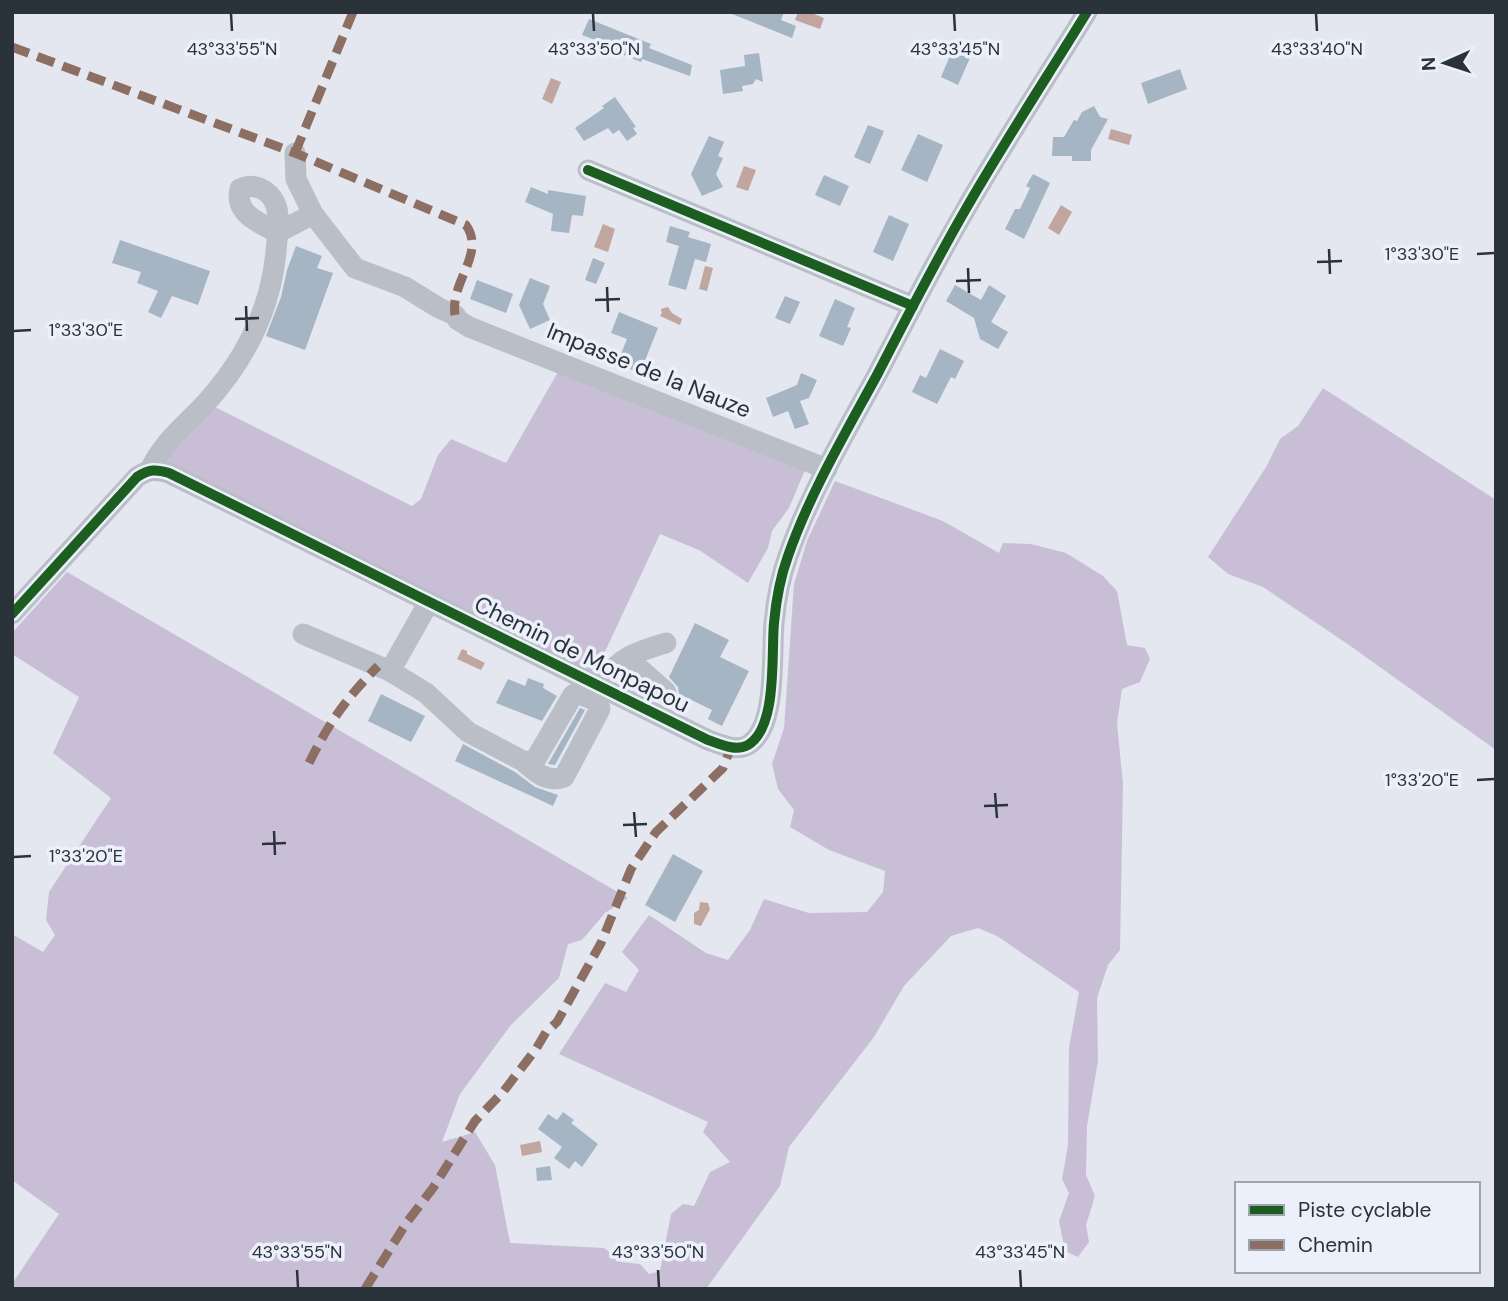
<svg xmlns="http://www.w3.org/2000/svg" width="1508" height="1301" font-family="'DM Sans',sans-serif">
  <style>
    .green { fill: #c8bfd7 }
    .water { fill: #c1a59f }
    .building { fill: #a5b5c3 }
    .lines { fill: none; stroke-linecap: round; stroke-linejoin: round }
    .minor { stroke: #babec6; stroke-width: 21 }
    .quiet { stroke: #8d6e63; stroke-width: 9; stroke-dasharray: 18 9; stroke-linecap: butt }
    .cycleway-casing { stroke: #ecf0fb; stroke-width: 15 }
    .cycleway { stroke: #1b5e20; stroke-width: 10 }
    .ticks { fill: none; stroke: #2a323a; stroke-width: 2.5 }
    .labels { text-anchor: middle; stroke-width: 7; stroke-linejoin: round; paint-order: stroke }
    .street-label { font-size: 23px; fill: #2a323a; stroke: #ecf0fb }
    .ticks-label { font-size: 18px; text-anchor: middle; fill: #2a323a; stroke: #ecf0fb; stroke-width: 7; stroke-linejoin: round; paint-order: stroke }
  </style>
  <rect width="100%" height="100%" fill="#e4e7ef"/>
  <!-- green -->
  <g class="green">
    <path d="M 559,370 L 805,470 L 789,508 L 772,531 L 768,548 L 748,583 L 699,550 L 660,534 L 595,673 L 167,465 L 164,460 L 211,405 L 412,506 L 421,499 L 438,455 L 451,439 L 506,463 Z"/>
    <path d="M 1323,388 L 1496,500 L 1496,750 L 1349,645 L 1263,587 L 1228,574 L 1208,557 L 1266,467 L 1280,439 L 1298,426 Z"/>
    <path d="M 835,481 L 943,521 L 999,553 L 1003,543 L 1031,544 L 1066,553 L 1103,576 L 1117,591 L 1127,645 L 1145,648 L 1150,659 L 1140,682 L 1122,689 L 1117,723 L 1123,784 L 1120,950 L 1108,965 L 1097,998 L 1098,1061 L 1087,1126 L 1086,1175 L 1095,1196 L 1086,1225 L 1089,1242 L 1078,1257 L 1065,1251 L 1059,1221 L 1069,1193 L 1062,1179 L 1068,1145 L 1069,1048 L 1079,992 L 997,936 L 978,928 L 951,936 L 904,986 L 874,1037 L 789,1147 L 780,1186 L 706,1289 L 12,1289 L 12,1284 L 59,1214 L 12,1180 L 12,934 L 43,952 L 55,935 L 46,920 L 49,892 L 111,798 L 53,753 L 79,697 L 12,654 L 12,633 L 67,572 L 628,898 L 605,913 L 582,940 L 568,944 L 559,978 L 511,1025 L 460,1094 L 442,1142 L 475,1132 L 495,1165 L 510,1243 L 604,1248 L 622,1262 L 640,1264 L 649,1274 L 660,1271 L 671,1214 L 683,1204 L 694,1206 L 710,1172 L 730,1162 L 703,1132 L 708,1122 L 559,1054 L 605,983 L 626,992 L 639,970 L 622,952 L 649,915 L 706,953 L 728,960 L 750,930 L 764,899 L 809,913 L 867,912 L 883,892 L 885,871 L 829,850 L 790,827 L 794,810 L 778,789 L 772,764 L 784,728 L 794,584 L 807,541 Z"/>
  </g>
  <!-- water -->
  <g class="water">
    <path d="M 798,12 L 809,12 L 824,18 L 820,29 L 795,20 Z"/>
    <path d="M 551,78 L 561,82 L 552,104 L 542,99 Z"/>
    <path d="M 1111,129 L 1132,135 L 1129,145 L 1108,139 Z"/>
    <path d="M 744,166 L 756,170 L 748,191 L 736,187 Z"/>
    <path d="M 1061,205 L 1072,212 L 1059,235 L 1048,228 Z"/>
    <path d="M 603,224 L 615,229 L 608,252 L 594,247 Z"/>
    <path d="M 705,266 L 713,268 L 707,291 L 699,289 Z"/>
    <path d="M 668,307 L 672,313 L 682,319 L 680,325 L 660,316 L 662,313 L 661,309 Z"/>
    <path d="M 462,649 L 467,651 L 467,654 L 485,663 L 481,670 L 457,659 Z"/>
    <path d="M 700,902 L 708,903 L 710,909 L 701,926 L 694,924 L 694,913 L 699,910 Z"/>
    <path d="M 540,1141 L 542,1152 L 522,1156 L 520,1145 Z"/>
  </g>
  <!-- building -->
  <g class="building">
    <path d="M 727,12 L 784,12 L 781,20 L 796,26 L 792,38 Z"/>
    <path d="M 589,19 L 651,44 L 649,48 L 692,65 L 690,76 L 642,59 L 641,62 L 602,46 L 603,43 L 582,35 Z"/>
    <path d="M 952,51 L 970,58 L 958,85 L 941,77 Z"/>
    <path d="M 759,53 L 763,82 L 756,79 L 753,84 L 742,86 L 743,91 L 723,94 L 720,70 L 745,66 L 744,55 Z"/>
    <path d="M 1180,69 L 1187,89 L 1148,104 L 1141,83 Z"/>
    <path d="M 615,97 L 636,127 L 633,128 L 637,134 L 627,141 L 619,130 L 613,134 L 608,128 L 584,141 L 575,128 L 604,108 L 602,106 Z"/>
    <path d="M 1094,106 L 1100,117 L 1108,119 L 1091,150 L 1091,161 L 1072,161 L 1072,156 L 1052,156 L 1053,137 L 1064,137 L 1074,120 L 1077,121 L 1082,112 Z"/>
    <path d="M 868,125 L 884,131 L 870,164 L 854,157 Z"/>
    <path d="M 918,134 L 943,145 L 927,182 L 901,170 Z"/>
    <path d="M 709,136 L 724,142 L 718,156 L 723,158 L 716,174 L 723,187 L 702,196 L 691,174 Z"/>
    <path d="M 1033,174 L 1050,183 L 1024,239 L 1005,229 L 1015,209 L 1020,209 L 1030,188 L 1026,186 Z"/>
    <path d="M 824,175 L 849,186 L 840,206 L 815,195 Z"/>
    <path d="M 531,187 L 548,194 L 548,190 L 586,196 L 583,216 L 572,215 L 569,233 L 551,231 L 553,214 L 525,202 Z"/>
    <path d="M 889,215 L 909,224 L 893,261 L 873,252 Z"/>
    <path d="M 670,226 L 690,232 L 688,237 L 711,244 L 706,262 L 695,259 L 686,290 L 668,285 L 679,246 L 666,242 Z"/>
    <path d="M 120,240 L 210,271 L 198,305 L 172,296 L 161,318 L 148,312 L 158,291 L 137,283 L 141,272 L 112,263 Z"/>
    <path d="M 296,246 L 322,256 L 317,268 L 333,273 L 305,350 L 266,336 L 281,297 L 287,270 Z"/>
    <path d="M 593,258 L 605,263 L 596,284 L 585,280 Z"/>
    <path d="M 530,278 L 550,286 L 543,304 L 550,320 L 530,329 L 519,305 Z"/>
    <path d="M 477,280 L 513,294 L 506,313 L 470,299 Z"/>
    <path d="M 955,285 L 981,300 L 989,285 L 1006,296 L 991,322 L 1008,332 L 998,349 L 980,339 L 974,318 L 946,301 Z"/>
    <path d="M 785,296 L 800,302 L 790,324 L 775,318 Z"/>
    <path d="M 835,299 L 855,308 L 847,327 L 851,328 L 843,346 L 819,336 Z"/>
    <path d="M 619,312 L 658,328 L 640,373 L 617,364 L 627,339 L 611,333 Z"/>
    <path d="M 940,349 L 964,361 L 955,379 L 951,377 L 937,404 L 912,392 L 920,375 L 926,378 Z"/>
    <path d="M 801,373 L 817,380 L 809,398 L 800,401 L 809,424 L 795,429 L 788,411 L 773,417 L 766,398 L 797,385 Z"/>
    <path d="M 695,623 L 729,640 L 720,657 L 749,671 L 722,726 L 708,719 L 712,710 L 679,694 L 678,687 L 669,677 Z"/>
    <path d="M 528,678 L 544,684 L 543,688 L 557,696 L 542,721 L 496,703 L 508,679 L 525,686 Z"/>
    <path d="M 381,694 L 425,716 L 411,742 L 368,721 Z"/>
    <path d="M 580,708 L 585,710 L 555,765 L 548,764 Z"/>
    <path d="M 463,744 L 515,772 L 535,787 L 558,795 L 553,806 L 455,761 Z"/>
    <path d="M 673,854 L 703,871 L 675,922 L 645,905 Z"/>
    <path d="M 563,1112 L 574,1120 L 571,1123 L 598,1144 L 582,1167 L 575,1161 L 569,1169 L 554,1158 L 562,1147 L 538,1129 L 548,1114 L 557,1120 Z"/>
    <path d="M 550,1166 L 552,1180 L 537,1181 L 536,1168 Z"/>
  </g>
  <g class="lines">
    <!-- minor -->
    <g class="minor">
      <path d="M 295,153 L 296,179 L 313,214 L 355,268 L 405,287 L 439,308 L 455,315 L 458,320 L 469,327 L 827,469"/>
      <path d="M 588,170 L 913,306"/>
      <path d="M 150,470 C 162,443 185,425 205,404 C 244,361 271,309 276,251 C 277,237 281,216 275,203 C 269,190 254,182 240,189 C 234,214 259,222 277,233 L 313,214"/>
      <path d="M 429,602 L 390,671 L 426,693 L 468,732 L 523,761 L 534,762 L 573,695 L 577,693 L 597,701 L 600,709 L 564,777 C 547,783 535,772 523,761"/>
      <path d="M 12,614 L 137,477 C 149,469 156,469 169,473 L 708,740 C 720,744 736,752 748,745 C 778,727 771,654 774,623 C 776,601 780,578 788,556 C 810,493 845,434 877,375 C 906,319 935,262 967,207 C 1005,141 1047,77 1087,12"/>
      <path d="M 303,634 L 390,671"/>
      <path d="M 623,661 L 640,669 L 666,692"/>
      <path d="M 601,686 C 617,658 635,652 666,643"/>
    </g>
    <!-- quiet -->
    <g class="quiet">
      <path d="M 12,47 L 295,153 L 466,225 C 486,254 450,281 455,315"/>
      <path d="M 295,153 L 353,12"/>
      <path d="M 309,763 C 330,721 345,700 378,666"/>
      <path d="M 365,1289 L 407,1222 L 433,1188 L 475,1121 L 503,1092 L 536,1049 L 546,1032 L 557,1022 L 601,943 L 631,869 L 656,832 L 723,768 L 731,747"/>
    </g>
    <defs>
      <g id="cycleway">
        <path d="M 588,170 L 913,306"/>
        <path d="M 12,614 L 137,477 C 149,469 156,469 169,473 L 708,740 C 720,744 736,752 748,745 C 778,727 771,654 774,623 C 776,601 780,578 788,556 C 810,493 845,434 877,375 C 906,319 935,262 967,207 C 1005,141 1047,77 1087,12"/>
      </g>
    </defs>
    <!-- cycleway casing -->
    <use href="#cycleway" class="cycleway-casing"/>
    <!-- cycleway -->
    <use href="#cycleway" class="cycleway"/>
  </g>
  <!-- ticks -->
  <path class="ticks" d="M 231,14 L 232,31M 593,14 L 594,31M 954,14 L 955,31M 1316,14 L 1317,31M 1329,249 L 1330,274M 1477,254 L 1494,253M 1317,262 L 1342,261M 968,268 L 969,293M 956,281 L 981,280M 607,287 L 608,312M 595,300 L 620,299M 246,306 L 247,331M 235,319 L 259,318M 14,331 L 31,330M 1477,780 L 1494,779M 995,793 L 997,818M 984,806 L 1008,805M 634,812 L 636,837M 623,825 L 647,824M 274,831 L 275,855M 262,844 L 286,843M 14,857 L 31,856M 297,1270 L 298,1287M 658,1270 L 659,1287M 1020,1270 L 1021,1287"/>
  <g class="labels">
    <!-- street labels -->
    <g class="street-label">
      <text transform="translate(649 370) rotate(22)" y="8">Impasse de la Nauze</text>
      <text transform="translate(582 654) rotate(26)" y="8">Chemin de Monpapou</text>
    </g>
  </g>
  <g class="ticks-label">
    <text x="232" y="55">43°33'55"N</text>
    <text x="594" y="55">43°33'50"N</text>
    <text x="955" y="55">43°33'45"N</text>
    <text x="1317" y="55">43°33'40"N</text>
    <text x="1422" y="260">1°33'30"E</text>
    <text x="86" y="336">1°33'30"E</text>
    <text x="1422" y="786">1°33'20"E</text>
    <text x="86" y="862">1°33'20"E</text>
    <text x="297" y="1258">43°33'55"N</text>
    <text x="658" y="1258">43°33'50"N</text>
    <text x="1020" y="1258">43°33'45"N</text>
  </g>
  <!-- border -->
  <rect width="1508" height="1301" fill="none" stroke="#2a323a" stroke-width="28"/>
  <!-- legend -->
  <rect x="1235" y="1182" width="245" height="91" fill="#ecf0fb" stroke="#9ea4ae" stroke-width="2"/>
  <rect x="1249" y="1205" width="35" height="10" fill="#1b5e20" stroke="#9ea4ae" stroke-width="2"/>
  <text x="1298" y="1217" font-size="21" fill="#2a323a">Piste cyclable</text>
  <rect x="1249" y="1240" width="35" height="10" fill="#8d6e63" stroke="#9ea4ae" stroke-width="2"/>
  <text x="1298" y="1252" font-size="21" fill="#2a323a">Chemin</text>
  <!-- north arrow -->
  <g transform="translate(1445 63) rotate(267)" stroke="#ecf0fb" stroke-width="5" paint-order="stroke">
  <path d="M0-5L12 26L0 18L-12 26Z" fill="#2a323a"/>
  <text y="-10" font-size="19" font-weight="bold" text-anchor="middle" fill="#2a323a">N</text>
  </g>
</svg>
